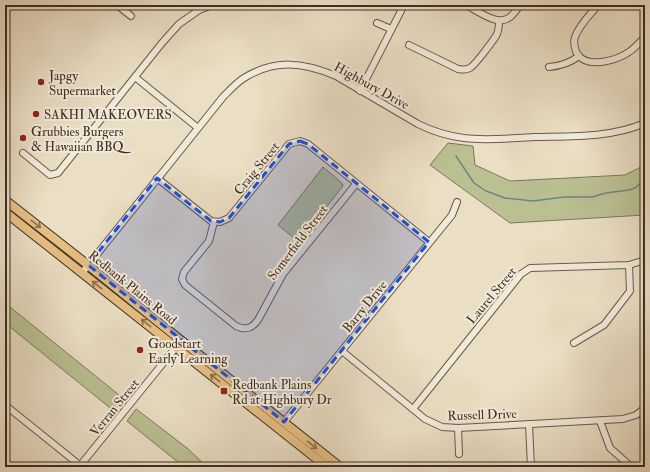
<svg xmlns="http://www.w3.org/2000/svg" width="650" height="472" font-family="'IM FELL Double Pica',serif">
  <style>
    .green { fill: #bac092; stroke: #7d765c }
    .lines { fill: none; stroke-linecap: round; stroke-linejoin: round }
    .stream { stroke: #76827f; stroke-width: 1.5 }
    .minor-casing { stroke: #6a594d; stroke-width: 8 }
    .major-casing { stroke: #402d25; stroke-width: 10 }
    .minor { stroke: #f1ead9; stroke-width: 6 }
    .major { stroke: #e5bf82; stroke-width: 8 }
    .oneway { stroke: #8a6f4f }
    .marked { fill: #1d4ed8; fill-opacity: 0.2; stroke: #1d4ed8; stroke-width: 3; stroke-dasharray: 8 5; stroke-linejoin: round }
    .poi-dot { fill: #8f2418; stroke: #f1ead9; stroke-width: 1.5 }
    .labels { text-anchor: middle; stroke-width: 4; stroke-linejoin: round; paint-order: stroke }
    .poi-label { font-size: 13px; fill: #402d25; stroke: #f1ead9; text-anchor: start }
    .street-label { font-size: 13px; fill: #402d25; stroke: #f1ead9 }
  </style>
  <rect width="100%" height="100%" fill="#eadec4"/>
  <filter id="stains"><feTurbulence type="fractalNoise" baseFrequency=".005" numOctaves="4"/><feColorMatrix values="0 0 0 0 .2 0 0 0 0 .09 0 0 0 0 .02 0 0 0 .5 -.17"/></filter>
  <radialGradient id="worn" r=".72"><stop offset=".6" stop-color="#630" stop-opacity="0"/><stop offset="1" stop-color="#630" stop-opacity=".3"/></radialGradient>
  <!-- green -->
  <g class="green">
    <path d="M 448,143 L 473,146 L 475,165 L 510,181 L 625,175 L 645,165 L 645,215 L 510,223 L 430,165 Z"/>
    <path d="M 323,167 L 342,183 L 343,186 L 299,242 L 278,225 Z"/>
    <path d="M 5,303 L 124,399 L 114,411 L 5,323 Z"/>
    <path d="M 136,409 L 187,448 L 207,467 L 184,467 L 127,421 Z"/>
  </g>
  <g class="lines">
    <!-- stream -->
    <path class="stream" d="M 456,156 L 474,183 L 486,191 L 505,198 L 533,201 L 564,197 L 592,197 L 606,193 L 629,190 L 635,188 L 645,179"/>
    <defs>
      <g id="minor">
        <path d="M 117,5 L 131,16"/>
        <path d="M 466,5 C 478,11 498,27 510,17 C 514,14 517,9 520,5"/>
        <path d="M 598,5 C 590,15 579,25 575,37 C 573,42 575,51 578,55 C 589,69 617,60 629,52 C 635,48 640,42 645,37"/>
        <path d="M 377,23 L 391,29"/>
        <path d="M 409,45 L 458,69 C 463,70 466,70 470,68 C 476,64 492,42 496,36 C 499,31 499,26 499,21"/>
        <path d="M 549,67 C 560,66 570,63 579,56"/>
        <path d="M 135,77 L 198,128"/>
        <path d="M 360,91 L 404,5"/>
        <path d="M 23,153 L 50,175 L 58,173 L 162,43 L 179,24 L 199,10 L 212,5"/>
        <path d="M 157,178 L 211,221 L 220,222 L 229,218 L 289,144 L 300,141 L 308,144 L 429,242"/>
        <path d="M 214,222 L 209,241 L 184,272 L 182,279 L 185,285 L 236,326 C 246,331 252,328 258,320 L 283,274 L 356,184"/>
        <path d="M 82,273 L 223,97 C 229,91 236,83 244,78 C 275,59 303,62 336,76 L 418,124 C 432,131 448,136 464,138 C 487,141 511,138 534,137 C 570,136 611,138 645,123"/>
        <path d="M 574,343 L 604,325 L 630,291 L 629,265"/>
        <path d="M 342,351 L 425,419 L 442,427 L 458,428 L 623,419 L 636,415 L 645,408"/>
        <path d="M 5,405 L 82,467"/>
        <path d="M 413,409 L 521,274 L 530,268 L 629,265 L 645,260"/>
        <path d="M 600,421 L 610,448 L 627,463"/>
        <path d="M 284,422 L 452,215 L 457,202"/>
        <path d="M 529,424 L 531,467"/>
        <path d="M 458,428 L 459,454"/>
        <path d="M 79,467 L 181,341"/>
      </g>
      <g id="major">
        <path d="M 5,200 L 88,265 L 163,326 L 340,467"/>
        <path d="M 5,212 L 327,467"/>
      </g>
    </defs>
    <!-- minor casing -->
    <use href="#minor" class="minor-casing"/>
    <!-- major casing -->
    <use href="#major" class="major-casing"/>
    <!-- minor -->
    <use href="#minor" class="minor"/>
    <!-- major -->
    <use href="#major" class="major"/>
  </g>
  <!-- one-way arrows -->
  <defs><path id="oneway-shaft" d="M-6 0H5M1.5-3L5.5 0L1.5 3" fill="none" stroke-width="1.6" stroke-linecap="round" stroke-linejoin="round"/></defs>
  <g class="oneway">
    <use href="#oneway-shaft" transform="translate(36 224) rotate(38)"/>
    <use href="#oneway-shaft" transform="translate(97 285) rotate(-142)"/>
    <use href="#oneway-shaft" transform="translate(146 323) rotate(-142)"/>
    <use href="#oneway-shaft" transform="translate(215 378) rotate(-142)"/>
    <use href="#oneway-shaft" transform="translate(312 445) rotate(39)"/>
  </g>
  <!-- marked area -->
  <path class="marked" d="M 300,141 L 308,144 L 429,242 L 284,422 L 88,265 L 157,178 L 211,221 L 220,222 L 229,218 L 289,144 Z"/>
  <!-- markers -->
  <g class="poi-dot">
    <circle cx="41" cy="82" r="4"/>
    <circle cx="36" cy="114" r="4"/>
    <circle cx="23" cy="138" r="4"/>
    <circle cx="140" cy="350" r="4"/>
    <rect x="220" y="387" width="8" height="8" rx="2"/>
  </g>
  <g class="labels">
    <!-- poi labels -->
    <g class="poi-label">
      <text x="49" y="80">Japgy<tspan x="49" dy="15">Supermarket</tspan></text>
      <text x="44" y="119">SAKHI MAKEOVERS</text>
      <text x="31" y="136">Grubbies Burgers<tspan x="31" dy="15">&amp; Hawaiian BBQ</tspan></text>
      <text x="148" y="348">Goodstart<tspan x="148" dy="15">Early Learning</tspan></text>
      <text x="232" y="389">Redbank Plains<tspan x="232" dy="15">Rd at Highbury Dr</tspan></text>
    </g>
    <!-- street labels -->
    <g class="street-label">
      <text transform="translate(372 85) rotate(29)" y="5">Highbury Drive</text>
      <text transform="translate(256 168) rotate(-51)" y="5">Craig Street</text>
      <text transform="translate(297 242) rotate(-53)" y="5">Somerfield Street</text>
      <text transform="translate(133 287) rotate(39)" y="5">Redbank Plains Road</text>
      <text transform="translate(491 295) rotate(-50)" y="5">Laurel Street</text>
      <text transform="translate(364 306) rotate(-51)" y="5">Barry Drive</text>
      <text transform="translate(114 407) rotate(-51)" y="5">Verran Street</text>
      <text transform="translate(482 414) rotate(-2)" y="5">Russell Drive</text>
    </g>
  </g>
  <!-- margin -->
  <rect width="650" height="472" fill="none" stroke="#eadec4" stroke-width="20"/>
  <rect x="6" y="6" width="638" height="460" fill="none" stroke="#402d25" stroke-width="2"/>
  <rect x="10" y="10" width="630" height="452" fill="none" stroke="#402d25"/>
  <rect width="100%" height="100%" filter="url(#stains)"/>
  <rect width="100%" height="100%" fill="url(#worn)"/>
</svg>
